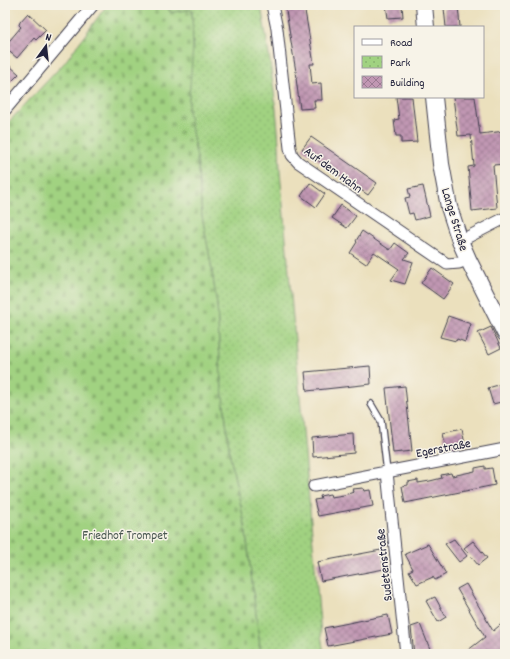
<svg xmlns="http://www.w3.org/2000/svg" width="510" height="659" font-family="Dekko,sans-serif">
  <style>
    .cemetery { fill: url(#cemetery-stones); stroke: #627a5e }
    .park { fill: url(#park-dots); stroke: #627a5e }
    .building { fill: url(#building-cross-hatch) }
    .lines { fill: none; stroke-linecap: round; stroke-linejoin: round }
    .lane-casing { stroke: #403e4e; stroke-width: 8 }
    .street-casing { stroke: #403e4e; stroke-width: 13 }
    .secondary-casing { stroke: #403e4e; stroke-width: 18 }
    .lane { stroke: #fff; stroke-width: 5.5 }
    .street { stroke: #fff; stroke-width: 11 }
    .secondary { stroke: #fff; stroke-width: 16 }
    .labels { text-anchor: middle; stroke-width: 3; stroke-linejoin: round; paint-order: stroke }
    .street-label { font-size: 13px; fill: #22223b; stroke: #f7f3e8 }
    .park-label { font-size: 13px; fill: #485750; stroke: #f7f3e8 }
  </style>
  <defs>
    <pattern id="cemetery-stones" width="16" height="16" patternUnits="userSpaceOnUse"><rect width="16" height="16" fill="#a1d281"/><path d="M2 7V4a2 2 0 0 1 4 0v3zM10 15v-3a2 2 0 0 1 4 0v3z" fill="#8ab470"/></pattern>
    <pattern id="park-dots" width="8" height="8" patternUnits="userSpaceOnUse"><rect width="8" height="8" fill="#a1d281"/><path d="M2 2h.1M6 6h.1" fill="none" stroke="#8ab470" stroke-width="1.8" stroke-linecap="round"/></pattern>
    <pattern id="building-cross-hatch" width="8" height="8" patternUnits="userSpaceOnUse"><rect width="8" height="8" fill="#c197b3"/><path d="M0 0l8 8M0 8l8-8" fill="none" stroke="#9c7b93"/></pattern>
  </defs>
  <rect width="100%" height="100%" fill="#f7f3e8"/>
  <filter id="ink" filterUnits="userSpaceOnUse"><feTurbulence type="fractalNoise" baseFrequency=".025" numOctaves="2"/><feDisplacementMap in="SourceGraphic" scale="8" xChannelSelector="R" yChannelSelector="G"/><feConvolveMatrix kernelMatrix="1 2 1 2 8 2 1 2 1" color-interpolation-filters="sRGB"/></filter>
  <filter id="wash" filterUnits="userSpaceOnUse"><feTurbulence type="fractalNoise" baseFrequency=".012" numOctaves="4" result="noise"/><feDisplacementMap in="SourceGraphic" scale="16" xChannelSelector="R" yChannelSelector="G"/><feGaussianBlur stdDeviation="0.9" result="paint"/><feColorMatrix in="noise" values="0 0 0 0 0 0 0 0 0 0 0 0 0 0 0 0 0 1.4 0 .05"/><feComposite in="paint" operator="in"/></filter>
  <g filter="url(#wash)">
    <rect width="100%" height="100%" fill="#ebe0bd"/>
    <!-- cemetery -->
    <path class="cemetery" d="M 107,5 L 167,5 L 170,12 L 192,9 L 197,158 L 202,215 L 211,264 L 217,304 L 221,378 L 230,456 L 245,525 L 261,654 L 5,654 L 5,126 L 65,62 Z"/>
    <!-- park -->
    <path class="park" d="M 167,5 L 261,5 C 270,60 279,115 280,171 L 321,634 L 324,654 L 261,654 L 245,525 L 230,456 L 221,378 L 217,304 L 211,264 L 202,215 L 197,158 L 188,111 L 193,47 L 192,9 L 174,12 L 170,12 Z"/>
    <g id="blocks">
      <!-- building -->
      <g class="building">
        <path d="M 285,5 L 304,5 L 314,64 L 310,64 L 312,84 L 321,83 L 322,100 L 314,100 L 315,108 L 300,109 L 296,78 L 297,78 Z"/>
        <path d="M 386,5 L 402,5 L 403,17 L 388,18 Z"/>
        <path d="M 458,6 L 460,27 L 446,27 L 444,8 Z"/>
        <path d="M 28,13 L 46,30 L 36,40 L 34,38 L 17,58 L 5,48 L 5,46 L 21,27 L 19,25 L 20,22 Z"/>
        <path d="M 10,66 L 19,74 L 11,82 L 5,77 L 5,71 Z"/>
        <path d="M 396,97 L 412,97 L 417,142 L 401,143 L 401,136 L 396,136 L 394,120 L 399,119 Z"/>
        <path d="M 453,97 L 475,97 L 480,134 L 505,131 L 505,164 L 493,165 L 497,208 L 472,211 L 468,167 L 474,166 L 471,135 L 458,136 Z"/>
        <path d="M 311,137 L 377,183 L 368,195 L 302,149 Z"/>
        <path d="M 310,183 L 325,194 L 316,207 L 301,196 Z"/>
        <path d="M 423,186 L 430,216 L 415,220 L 413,213 L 409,214 L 405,198 L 410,197 L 408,189 Z"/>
        <path d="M 341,205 L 356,216 L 347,228 L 332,218 Z"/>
        <path d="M 362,231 L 390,250 L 395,243 L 409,253 L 404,259 L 413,262 L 405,284 L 391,280 L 399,269 L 374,252 L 366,264 L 350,253 L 357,242 L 356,241 Z"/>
        <path d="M 432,268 L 454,284 L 443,299 L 421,283 Z"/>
        <path d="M 448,316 L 471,324 L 465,342 L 457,339 L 456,341 L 440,337 Z"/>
        <path d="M 491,327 L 501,348 L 489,354 L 478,333 Z"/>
        <path d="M 370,366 L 371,384 L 307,391 L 305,372 Z"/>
        <path d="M 505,383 L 505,401 L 493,404 L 488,388 Z"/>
        <path d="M 405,386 L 412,451 L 393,453 L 386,388 Z"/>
        <path d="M 462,429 L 465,445 L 446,449 L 443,433 Z"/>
        <path d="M 353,434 L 354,453 L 313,457 L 312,438 Z"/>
        <path d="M 485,466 L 485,469 L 492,468 L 495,485 L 405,503 L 402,486 L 408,485 L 408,482 L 418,480 L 418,483 L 430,481 L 442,478 L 441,475 L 451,473 L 452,476 L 475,471 L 475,468 Z"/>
        <path d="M 363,488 L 364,491 L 370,490 L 373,506 L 318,516 L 314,500 L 321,499 L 320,496 L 330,494 L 331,497 L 344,495 L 354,492 L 353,489 Z"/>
        <path d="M 454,539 L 467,556 L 459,562 L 445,544 Z"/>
        <path d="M 473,541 L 487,558 L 478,565 L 464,548 Z"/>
        <path d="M 428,544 L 446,574 L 435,580 L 433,577 L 417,584 L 409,571 L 413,569 L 405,554 Z"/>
        <path d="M 381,550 L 384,569 L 321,581 L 317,562 Z"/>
        <path d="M 466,584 L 493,631 L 505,621 L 505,648 L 498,654 L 463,654 L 485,637 L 457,589 Z"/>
        <path d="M 435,597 L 446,617 L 438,622 L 426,601 Z"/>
        <path d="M 388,615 L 392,634 L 328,646 L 324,628 Z"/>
        <path d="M 420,624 L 432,654 L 414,654 L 411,627 Z"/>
      </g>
    </g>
  </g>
  <g filter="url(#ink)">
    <use href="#blocks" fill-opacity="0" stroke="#403e4e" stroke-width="1"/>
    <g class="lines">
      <defs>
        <path id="lane" d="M 371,404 L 381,421 L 387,472"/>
        <g id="street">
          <path d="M 272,5 L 277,29 L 290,148 L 292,155 L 298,162 L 447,264 L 459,263 L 468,259"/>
          <path d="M 5,110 L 93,5"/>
          <path d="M 460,241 L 505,218"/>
          <path d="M 387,472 L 406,654"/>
          <path d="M 314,486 L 505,449"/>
        </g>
        <g id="secondary">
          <path d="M 424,5 L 426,27"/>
          <path d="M 434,97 L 441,164 L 449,207 L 460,241 L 468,259 L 505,333"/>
        </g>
      </defs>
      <!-- lane casing -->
      <use href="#lane" class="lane-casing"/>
      <!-- street casing -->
      <use href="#street" class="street-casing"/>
      <!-- secondary casing -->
      <use href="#secondary" class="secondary-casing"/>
      <!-- lane -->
      <use href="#lane" class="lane"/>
      <!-- street -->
      <use href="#street" class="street"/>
      <!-- secondary -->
      <use href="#secondary" class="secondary"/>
    </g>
  </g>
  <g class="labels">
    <!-- street labels -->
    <g class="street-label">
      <text transform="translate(334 169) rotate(36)" y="5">Auf dem Hahn</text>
      <text transform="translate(456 219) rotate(73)" y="5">Lange Straße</text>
      <text transform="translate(443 447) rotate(-11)" y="5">Egerstraße</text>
      <text transform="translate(383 565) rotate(-96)" y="5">Sudetenstraße</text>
    </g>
    <!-- park labels -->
    <g class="park-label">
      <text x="125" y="539">Friedhof Trompet</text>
    </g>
  </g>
  <!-- margin -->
  <rect width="510" height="659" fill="none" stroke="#f7f3e8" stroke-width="20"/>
  <!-- legend -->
  <rect x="354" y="26" width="130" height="72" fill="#f7f3e8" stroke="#a29fa3"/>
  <rect x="362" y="39" width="20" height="6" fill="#ffffff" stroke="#a29fa3"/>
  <text x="390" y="46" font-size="12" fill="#22223b">Road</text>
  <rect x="362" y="56" width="20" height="12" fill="url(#park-dots)" stroke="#a29fa3"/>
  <text x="390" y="66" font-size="12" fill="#22223b">Park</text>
  <rect x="362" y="76" width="20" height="12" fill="url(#building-cross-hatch)" stroke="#a29fa3"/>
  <text x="390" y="86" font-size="12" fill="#22223b">Building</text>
  <!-- north arrow -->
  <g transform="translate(46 46) rotate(15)" stroke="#f7f3e8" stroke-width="3" paint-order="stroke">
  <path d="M0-3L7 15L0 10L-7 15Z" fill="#22223b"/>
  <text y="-6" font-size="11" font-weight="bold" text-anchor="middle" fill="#22223b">N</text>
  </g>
</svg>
